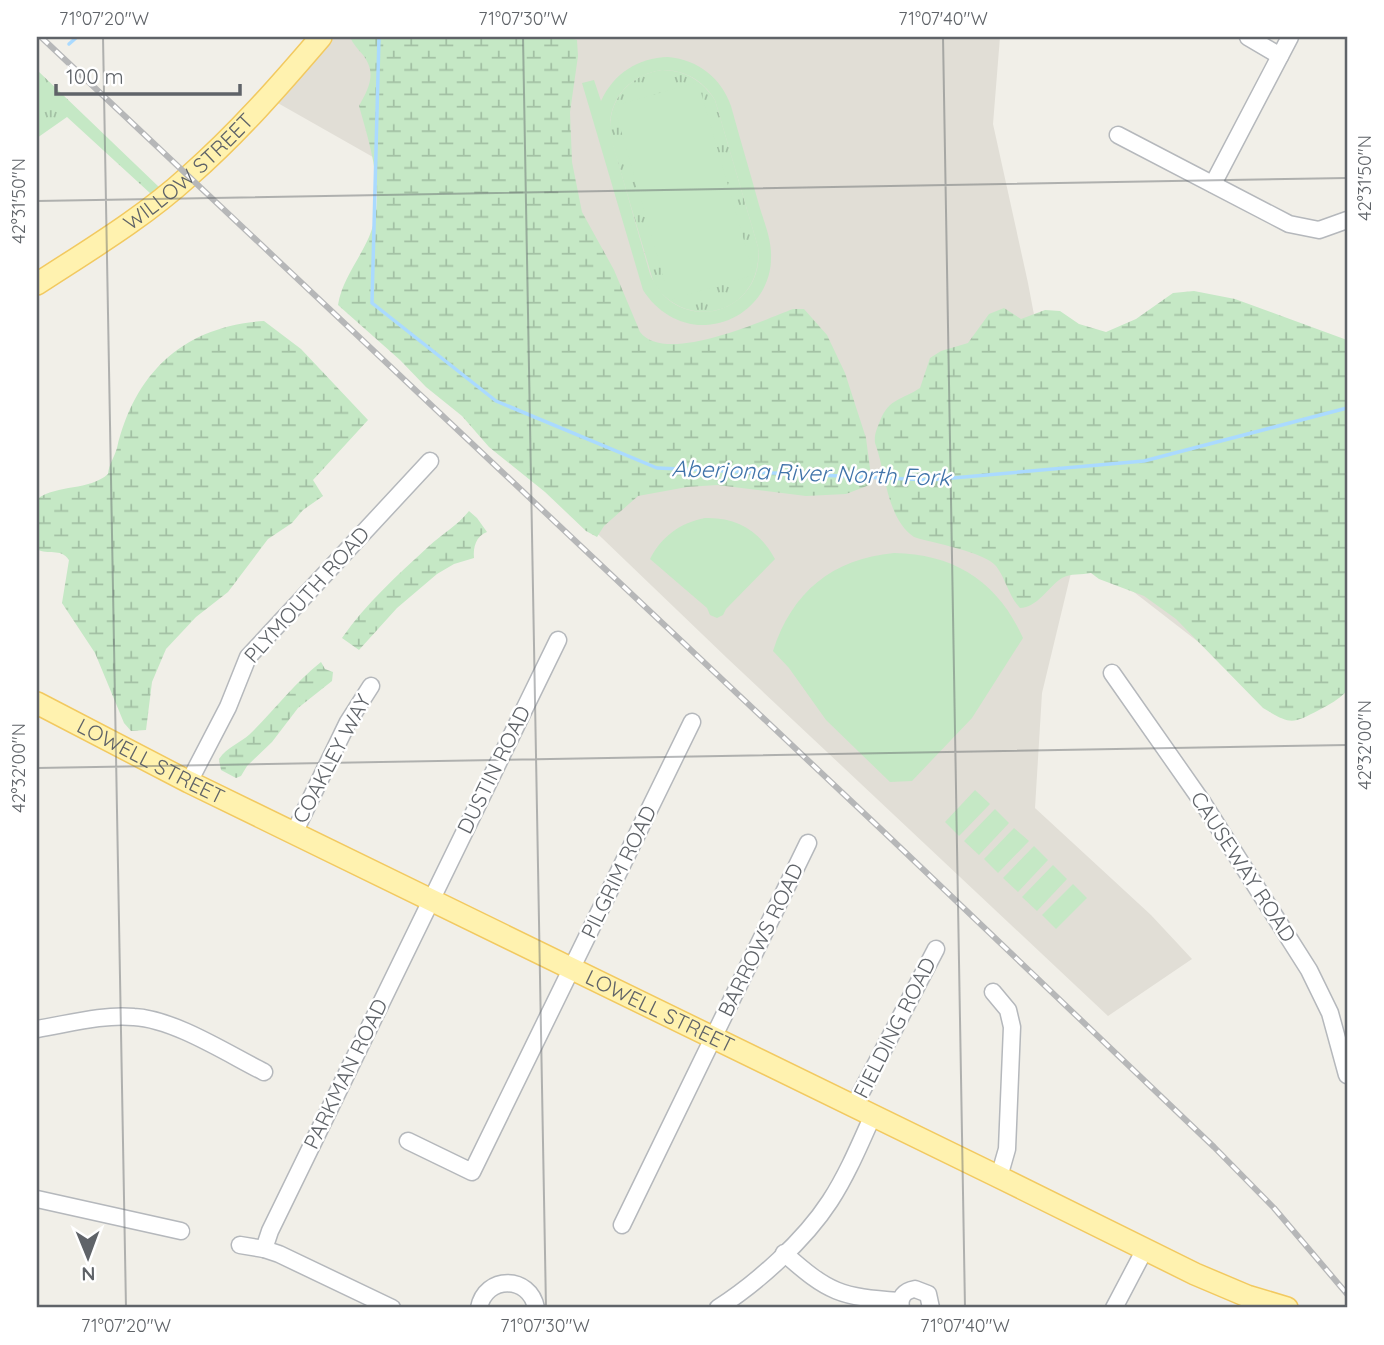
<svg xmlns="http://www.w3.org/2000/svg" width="1384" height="1345" font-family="Quicksand,sans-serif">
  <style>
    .education { fill: #e1ded6 }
    .grass { fill: url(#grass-tufts) }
    .wetland { fill: url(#wetland-marsh) }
    .garden { fill: #c5e8c5; fill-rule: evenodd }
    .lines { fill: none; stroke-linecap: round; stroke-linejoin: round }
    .stream { stroke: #aadaff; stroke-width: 3.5 }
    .minor-casing { stroke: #b5b8bc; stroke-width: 19 }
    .major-casing { stroke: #f2c960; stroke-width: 24 }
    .minor { stroke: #fff; stroke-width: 16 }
    .major { stroke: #fff2af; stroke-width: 21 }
    .rail-casing { stroke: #b6b7b8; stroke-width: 6 }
    .rail { stroke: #fff; stroke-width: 3.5; stroke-dasharray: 10; stroke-linecap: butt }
    .ticks { fill: none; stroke: #5f6368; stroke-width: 2; stroke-opacity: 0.45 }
    .labels { text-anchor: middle; stroke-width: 5; stroke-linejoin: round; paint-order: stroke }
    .street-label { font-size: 21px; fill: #5f6368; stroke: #fff }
    .water-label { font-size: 23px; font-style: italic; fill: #4174aa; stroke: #fff }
    .neatline { fill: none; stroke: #5f6368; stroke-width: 2.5 }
    .ticks-label { font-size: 18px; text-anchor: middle; fill: #5f6368 }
  </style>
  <defs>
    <pattern id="grass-tufts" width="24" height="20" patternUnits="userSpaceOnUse" patternTransform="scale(1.75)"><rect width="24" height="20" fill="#c5e8c5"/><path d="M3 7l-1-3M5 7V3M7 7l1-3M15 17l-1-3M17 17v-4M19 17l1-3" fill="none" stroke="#a3c0a4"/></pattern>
    <pattern id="wetland-marsh" width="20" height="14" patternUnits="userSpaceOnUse" patternTransform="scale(1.75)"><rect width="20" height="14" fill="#c5e8c5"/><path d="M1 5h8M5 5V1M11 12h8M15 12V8" fill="none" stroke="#a3c0a4"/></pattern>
  </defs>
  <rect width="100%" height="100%" fill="#f1efe8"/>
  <!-- education -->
  <path class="education" d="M 334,37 L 1000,37 L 993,124 L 1028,283 L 1042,357 L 1272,699 L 1077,548 L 1042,693 L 1035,808 L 1151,915 L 1192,959 L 1108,1016 L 727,658 L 477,418 L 375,269 L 387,165 L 276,102 Z"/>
  <!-- grass -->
  <g class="grass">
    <path d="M 37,70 L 160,188 L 151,194 L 67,117 L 37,138 Z"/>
    <path d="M 662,70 C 686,70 702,81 715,100 L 758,247 C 764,310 690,336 654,284 L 611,139 C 605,103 627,75 662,70 Z"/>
  </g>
  <!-- wetland -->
  <g class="wetland">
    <path d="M 350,37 L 565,37 L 577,40 L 578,56 L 570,112 L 572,162 L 582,212 L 614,270 L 640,332 C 665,365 761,321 793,309 L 804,309 L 827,335 L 845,373 L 866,438 L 872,484 L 846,494 L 806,496 L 717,485 L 687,487 L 638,496 L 604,526 L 597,537 L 586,531 L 545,492 L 489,447 L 462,416 L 426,387 L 400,360 L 338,305 C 342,280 359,260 369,237 C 387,197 370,145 359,106 C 369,88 377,73 363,55 C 358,49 353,44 350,37 Z"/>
    <path d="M 1194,291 L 1235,299 L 1347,340 L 1347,691 C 1339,699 1329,705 1319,710 C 1292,724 1291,725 1263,708 L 1176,619 L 1144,596 L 1099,579 L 1091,573 C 1082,575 1070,573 1062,578 C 1048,587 1037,608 1020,608 C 1008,595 1006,579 996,566 C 985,552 932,543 914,537 C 886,518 886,472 875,443 C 874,434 877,429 880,421 C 889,398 902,400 920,388 L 930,358 L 941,351 L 968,343 L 989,314 L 1004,308 L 1021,319 L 1045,310 L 1060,311 L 1079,324 L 1106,332 L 1136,319 L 1173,293 Z"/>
    <path d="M 264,321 L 301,349 L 368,420 L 313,480 L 323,496 L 303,510 L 292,523 L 268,539 L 228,592 L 196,617 L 166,649 L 152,682 L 146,730 L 131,731 L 124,723 L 95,653 L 62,603 L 69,560 C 60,547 48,556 37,549 L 37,499 C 58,484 89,491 108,474 C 109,464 114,458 117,448 C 135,372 184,326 264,321 Z"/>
    <path d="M 469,511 L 477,518 L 487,532 C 476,536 473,547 474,558 L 454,564 L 437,574 L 397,608 L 359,650 L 342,638 C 366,603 398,575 428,547 C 442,534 457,526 469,511 Z"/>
    <path d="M 321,662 L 325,669 L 333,672 L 332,681 L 298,708 L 272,742 L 247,766 L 241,776 L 236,778 L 221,770 L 219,759 C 227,747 240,743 250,734 C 274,711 294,683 321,662 Z"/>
  </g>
  <!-- garden -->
  <g class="garden">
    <path d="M 668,57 C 699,60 721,78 731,106 C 740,139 750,172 759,205 C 764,222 772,240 771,258 C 771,294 742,323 706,325 C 680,326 657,312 643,290 L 582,83 L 594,80 L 601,101 C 614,73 638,58 668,57 ZM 662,70 C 685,70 703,80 715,100 L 758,247 C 766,315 676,338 650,274 L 611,137 C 605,102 628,75 662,70 Z"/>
    <path d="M 698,82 L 754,275 L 670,300 L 614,106 Z"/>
    <path d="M 705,518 C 737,517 760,531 775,559 L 726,609 L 723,615 L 717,618 L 710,615 L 707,608 L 650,559 C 662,536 680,523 705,518 Z"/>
    <path d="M 894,553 C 955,554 998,582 1023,638 L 972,718 L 912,781 L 890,782 L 826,720 L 789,668 L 773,651 C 792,592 832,559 894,553 Z"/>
    <path d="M 975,790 L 990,804 L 959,836 L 945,822 Z"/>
    <path d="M 995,809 L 1009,823 L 979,855 L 964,841 Z"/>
    <path d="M 1014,828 L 1029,841 L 998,873 L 984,859 Z"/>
    <path d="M 1034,846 L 1048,860 L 1018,892 L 1003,878 Z"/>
    <path d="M 1053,865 L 1067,879 L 1037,911 L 1022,897 Z"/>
    <path d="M 1073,884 L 1087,898 L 1056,929 L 1042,915 Z"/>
  </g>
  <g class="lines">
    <!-- stream -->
    <g class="stream">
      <path d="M 379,37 L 372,303 L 496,401 L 657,468 L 930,480 L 1144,461 L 1347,408"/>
      <path d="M 69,44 L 77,37"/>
    </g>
    <defs>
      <g id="minor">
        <path d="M 1248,37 L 1280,56"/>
        <path d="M 1118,135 L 1289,224 L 1319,230 L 1347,220"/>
        <path d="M 1213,184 L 1290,37"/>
        <path d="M 1112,673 L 1203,803 L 1309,970 L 1330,1013 L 1347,1075"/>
        <path d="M 189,782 L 228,707 L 248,657 L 430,461"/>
        <path d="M 294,833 L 348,722 L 371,686"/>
        <path d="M 993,992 L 1008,1010 L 1012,1027 L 1007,1149 L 999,1177"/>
        <path d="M 37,1029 C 68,1024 103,1014 134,1017 C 174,1019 228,1054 264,1072"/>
        <path d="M 854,1106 L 936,949"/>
        <path d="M 408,1141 L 472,1172 L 692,722"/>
        <path d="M 37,1199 L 181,1231"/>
        <path d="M 622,1225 L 808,843"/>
        <path d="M 240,1245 L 264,1249 L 279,1254 L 392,1308"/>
        <path d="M 264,1249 L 270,1231 L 558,640"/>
        <path d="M 784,1253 C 829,1293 840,1297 900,1301"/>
        <path d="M 479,1308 C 485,1275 530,1275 536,1308"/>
        <path d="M 718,1308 C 757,1283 804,1241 830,1201 C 847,1175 860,1144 873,1115"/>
        <path d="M 901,1308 C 899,1297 904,1291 915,1289 L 928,1294 L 931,1308"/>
        <path d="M 1114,1308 L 1145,1249"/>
      </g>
      <g id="major">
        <path id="s1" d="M 37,284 C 89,250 143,218 189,176 C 237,134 280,85 321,37"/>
        <path id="s2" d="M 37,703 L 189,782 L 999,1177 L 1195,1274 L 1247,1296 L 1287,1308"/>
      </g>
    </defs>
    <!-- minor casing -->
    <use href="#minor" class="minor-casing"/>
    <!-- major casing -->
    <use href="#major" class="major-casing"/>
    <!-- minor -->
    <use href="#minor" class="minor"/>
    <!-- major -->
    <use href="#major" class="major"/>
    <defs>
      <path id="rail" d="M 41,37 L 885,833 L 1214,1147 L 1274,1208 L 1347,1294"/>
    </defs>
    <!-- rail casing -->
    <use href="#rail" class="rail-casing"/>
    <!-- rail -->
    <use href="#rail" class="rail"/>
  </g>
  <!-- ticks -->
  <path class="ticks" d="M 103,37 L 126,1308M 523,37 L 546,1308M 943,37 L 965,1308M 37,201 L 1347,178M 37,768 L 1347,745"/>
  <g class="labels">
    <!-- street labels -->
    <g class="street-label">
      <text dy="7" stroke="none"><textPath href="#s1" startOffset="189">WILLOW STREET</textPath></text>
      <text transform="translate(307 595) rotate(-48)" y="7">PLYMOUTH ROAD</text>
      <text transform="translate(332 759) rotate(-62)" y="7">COAKLEY WAY</text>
      <text dy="7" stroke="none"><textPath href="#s2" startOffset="128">LOWELL STREET</textPath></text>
      <text transform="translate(494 770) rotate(-64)" y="7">DUSTIN ROAD</text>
      <text transform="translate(1243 867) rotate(57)" y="7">CAUSEWAY ROAD</text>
      <text transform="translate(619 872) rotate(-64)" y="7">PILGRIM ROAD</text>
      <text transform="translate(761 940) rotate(-64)" y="7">BARROWS ROAD</text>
      <text dy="7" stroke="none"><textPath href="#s2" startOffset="695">LOWELL STREET</textPath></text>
      <text transform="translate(895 1028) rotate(-63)" y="7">FIELDING ROAD</text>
      <text transform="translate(346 1074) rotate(-64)" y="7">PARKMAN ROAD</text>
    </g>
    <!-- water labels -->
    <g class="water-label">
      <text transform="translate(811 473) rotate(2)" y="8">Aberjona River North Fork</text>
    </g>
  </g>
  <!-- border -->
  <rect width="1384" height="1345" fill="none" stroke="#ffffff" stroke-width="77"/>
  <!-- north arrow -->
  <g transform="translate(88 1257) rotate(179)" stroke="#ffffff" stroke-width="5" paint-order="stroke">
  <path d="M0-5L12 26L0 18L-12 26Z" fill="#5f6368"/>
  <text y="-10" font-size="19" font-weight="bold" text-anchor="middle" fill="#5f6368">N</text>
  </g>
  <!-- scale -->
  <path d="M56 84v10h184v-10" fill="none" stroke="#5f6368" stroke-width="3.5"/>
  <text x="66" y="84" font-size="21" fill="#5f6368" stroke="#ffffff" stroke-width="5" paint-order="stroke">100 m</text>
  <rect x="38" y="38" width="1308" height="1268" class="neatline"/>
  <g class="ticks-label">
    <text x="104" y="25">71°07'20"W</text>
    <text x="523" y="25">71°07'30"W</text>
    <text x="943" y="25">71°07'40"W</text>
    <text transform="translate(1365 178) rotate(-90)" y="6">42°31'50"N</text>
    <text transform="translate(19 201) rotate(-90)" y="6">42°31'50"N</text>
    <text transform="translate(1365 745) rotate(-90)" y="6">42°32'00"N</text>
    <text transform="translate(19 768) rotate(-90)" y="6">42°32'00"N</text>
    <text x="126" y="1332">71°07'20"W</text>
    <text x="545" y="1332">71°07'30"W</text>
    <text x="965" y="1332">71°07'40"W</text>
  </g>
</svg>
